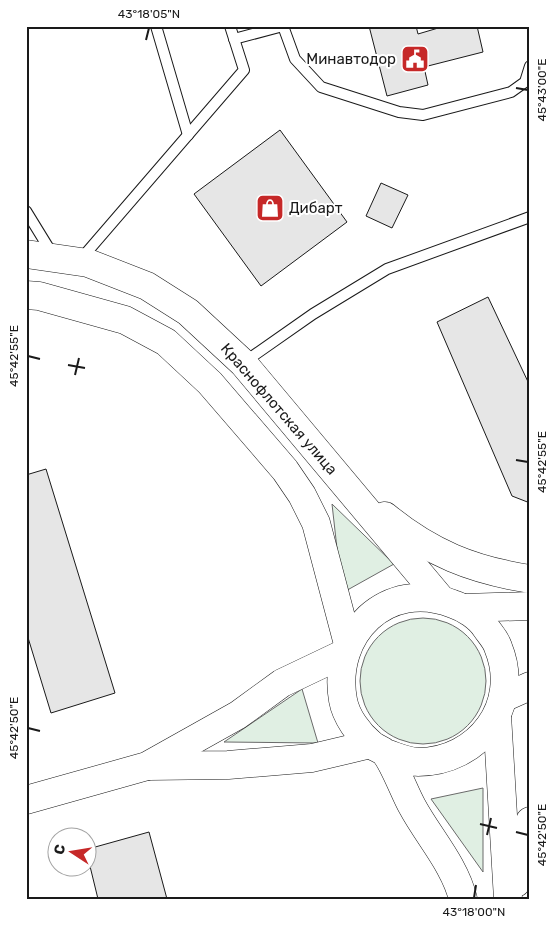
<svg xmlns="http://www.w3.org/2000/svg" width="556" height="925" font-family="Rubik,sans-serif">
  <style>
    .green { fill: #e0efe3; stroke: #6a6a6a }
    .building { fill: #e6e6e6; stroke: #1a1a1a }
    .lines { fill: none; stroke-linecap: round; stroke-linejoin: round }
    .lane-casing { stroke: #1a1a1a; stroke-width: 12 }
    .secondary-casing { stroke: #1a1a1a; stroke-width: 29 }
    .primary-casing { stroke: #1a1a1a; stroke-width: 29 }
    .lane { stroke: #fff; stroke-width: 10 }
    .secondary { stroke: #fff; stroke-width: 28 }
    .primary { stroke: #fff; stroke-width: 28 }
    .ticks { fill: none; stroke: #1a1a1a; stroke-width: 2 }
    .labels { text-anchor: middle; stroke-width: 4; stroke-linejoin: round; paint-order: stroke }
    .poi-label { font-size: 15px; fill: #1a1a1a; stroke: #fff; text-anchor: end }
    .street-label { font-size: 15px; fill: #1a1a1a; stroke: #fff }
    .neatline { fill: none; stroke: #1a1a1a; stroke-width: 2 }
    .ticks-label { font-size: 12px; text-anchor: middle; fill: #1a1a1a }
  </style>
  <rect width="100%" height="100%" fill="#fff"/>
  <!-- green -->
  <g class="green">
    <path d="M 332,504 L 394,564 L 342,593 Z"/>
    <circle cx="423" cy="681" r="63"/>
    <path d="M 302,689 L 318,743 L 224,742 Z"/>
    <path d="M 483,788 L 483,872 L 431,799 Z"/>
  </g>
  <!-- building -->
  <g class="building">
    <path d="M 369,26 L 416,26 L 418,34 L 445,26 L 477,26 L 483,52 L 424,67 L 428,85 L 387,96 Z"/>
    <path d="M 280,130 L 347,222 L 261,286 L 194,194 Z"/>
    <path d="M 381,183 L 408,195 L 392,228 L 366,216 Z"/>
    <path d="M 488,297 L 530,386 L 530,503 L 512,496 L 437,322 Z"/>
    <path d="M 46,469 L 115,693 L 51,713 L 26,631 L 26,475 Z"/>
    <path d="M 149,832 L 167,899 L 98,899 L 88,858 L 88,849 Z"/>
  </g>
  <g class="lines">
    <defs>
      <g id="lane">
        <path d="M 156,26 L 188,135"/>
        <path d="M 283,26 L 295,59 L 321,87 L 399,112 L 423,115 L 511,92 L 525,82 L 530,66"/>
        <path d="M 234,39 L 283,26"/>
        <path d="M 26,211 L 53,255"/>
        <path d="M 81,259 L 244,70 L 230,26"/>
        <path d="M 243,363 L 313,314 L 387,269 L 530,217"/>
      </g>
      <g id="secondary">
        <path d="M 149,766 L 228,765 L 312,758 L 371,744"/>
        <path d="M 26,800 L 147,766 L 238,715 L 282,683 L 345,653"/>
      </g>
      <g id="primary">
        <path d="M 26,254 L 88,263 L 147,286 L 188,312 L 243,363 L 440,598"/>
        <path d="M 26,295 L 39,296 L 125,320 L 166,342 L 210,383 L 285,470 L 302,495 L 316,523 L 348,644"/>
        <path d="M 385,516 C 430,553 472,570 530,579"/>
        <path d="M 464,608 L 530,606"/>
        <path d="M 503,698 L 530,686"/>
        <path d="M 497,715 L 508,899"/>
        <path d="M 385,753 C 395,756 408,762 418,762 C 478,762 522,705 498,647 C 496,640 490,634 486,628 C 479,617 465,608 453,604 C 387,578 331,634 343,700 C 346,717 359,734 371,744 C 375,748 381,749 384,752 C 393,761 405,794 412,806 C 428,836 455,865 463,899"/>
        <path d="M 516,883 L 530,821"/>
      </g>
    </defs>
    <!-- lane casing -->
    <use href="#lane" class="lane-casing"/>
    <!-- secondary casing -->
    <use href="#secondary" class="secondary-casing"/>
    <!-- primary casing -->
    <use href="#primary" class="primary-casing"/>
    <!-- lane -->
    <use href="#lane" class="lane"/>
    <!-- secondary -->
    <use href="#secondary" class="secondary"/>
    <!-- primary -->
    <use href="#primary" class="primary"/>
  </g>
  <!-- ticks -->
  <path class="ticks" d="M 146,40 L 149,28M 516,88 L 528,90M 28,356 L 40,359M 68,365 L 85,368M 75,375 L 79,358M 516,460 L 528,462M 28,728 L 40,731M 480,824 L 497,828M 516,832 L 528,835M 487,835 L 491,818M 474,898 L 476,885"/>
  <!-- icons -->
  <defs>
    <symbol id="civic-square" viewBox="-11 -11 22 22"><rect x="-9" y="-9" width="18" height="18" rx="4" fill="#c62828" stroke="#fff"/><path d="M-.6-6.5H3V-4.5H.6V-3L4-1V1h2V6H-6V1h2V-1L-.6-3ZM-1.2 2.5V6h2.4V2.5Z" fill="#fff"/></symbol>
    <symbol id="shop-square" viewBox="-11 -11 22 22"><rect x="-9" y="-9" width="18" height="18" rx="4" fill="#c62828" stroke="#fff"/><path d="M-5-2.5h2.3a2.7 3.5 0 0 1 5.4 0H5L5.5 6h-11ZM-1.5-2.5h3a1.5 2.3 0 0 0-3 0Z" fill="#fff"/></symbol>
  </defs>
  <g fill-rule="evenodd">
    <use href="#civic-square" x="399" y="43" width="32" height="32"/>
    <use href="#shop-square" x="254" y="192" width="32" height="32"/>
  </g>
  <g class="labels">
    <!-- poi labels -->
    <g class="poi-label">
      <text x="396" y="64">Минавтодор</text>
      <text x="289" y="213" text-anchor="start">Дибарт</text>
    </g>
    <!-- street labels -->
    <g class="street-label">
      <text transform="translate(279 409) rotate(49)" y="5">Краснофлотская улица</text>
    </g>
  </g>
  <!-- border -->
  <rect width="556" height="925" fill="none" stroke="#ffffff" stroke-width="55"/>
  <!-- north arrow -->
  <g transform="translate(72 852) rotate(282)"><circle r="24" fill="#ffffff" stroke="#a3a3a3"/>
  <path d="M0-4L9 19L0 12L-9 19Z" fill="#c62828"/>
  <text y="-8" font-size="14" font-weight="bold" text-anchor="middle" fill="#1a1a1a">С</text>
  </g>
  <rect x="28" y="28" width="500" height="870" class="neatline"/>
  <g class="ticks-label">
    <text x="149" y="18">43°18'05"N</text>
    <text transform="translate(542 90) rotate(-90)" y="4">45°43'00"E</text>
    <text transform="translate(14 356) rotate(-90)" y="4">45°42'55"E</text>
    <text transform="translate(542 462) rotate(-90)" y="4">45°42'55"E</text>
    <text transform="translate(14 728) rotate(-90)" y="4">45°42'50"E</text>
    <text transform="translate(542 835) rotate(-90)" y="4">45°42'50"E</text>
    <text x="474" y="916">43°18'00"N</text>
  </g>
</svg>
